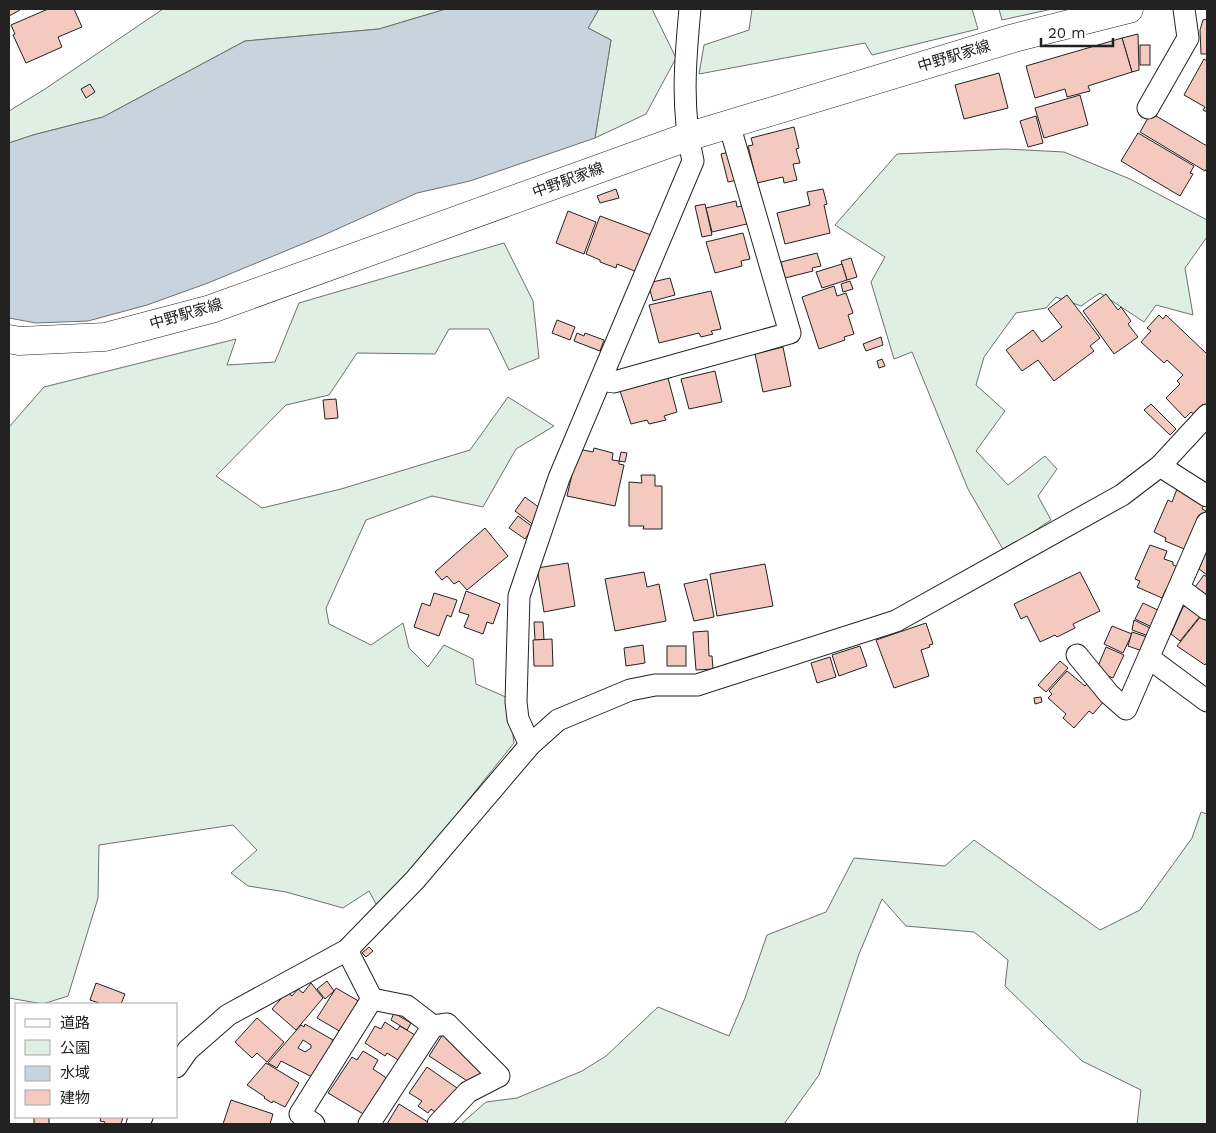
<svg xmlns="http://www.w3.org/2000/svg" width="1216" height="1133" font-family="'Work Sans','Noto Sans JP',sans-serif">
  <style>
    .green { fill: #e0efe3; stroke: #6f6f6f }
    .water { fill: #c7d3dd; stroke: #6f6f6f }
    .building { fill: #f3c9c0; stroke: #222; fill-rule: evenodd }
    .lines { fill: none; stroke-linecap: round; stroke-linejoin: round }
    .street-casing { stroke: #222; stroke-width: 23 }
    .secondary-casing { stroke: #222; stroke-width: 29 }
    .street { stroke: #fff; stroke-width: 21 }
    .secondary { stroke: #fff; stroke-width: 28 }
    .labels { text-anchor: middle; stroke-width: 4; stroke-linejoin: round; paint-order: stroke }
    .street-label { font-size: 15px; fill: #222; stroke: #fff }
  </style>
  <rect width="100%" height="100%" fill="#fff"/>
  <!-- green -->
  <g class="green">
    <path d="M 163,9 L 446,9 L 379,29 L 245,41 L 103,117 L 33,135 L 9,143 L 9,111 L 45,89 Z"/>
    <path d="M 599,9 L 652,9 L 676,58 L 646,114 L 595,138 L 611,40 L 588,28 Z"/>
    <path d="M 752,9 L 972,9 L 978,29 L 872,55 L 865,43 L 699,74 L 704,45 L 749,30 Z"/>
    <path d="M 999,9 L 1052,9 L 1002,20 Z"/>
    <path d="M 1006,149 L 1064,152 L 1130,179 L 1207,220 L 1207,237 L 1185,268 L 1193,315 L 1156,305 L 1144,322 L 1100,293 L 1081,306 L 1056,297 L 1046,308 L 1016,313 L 984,357 L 976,385 L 1005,411 L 976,451 L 1008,485 L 1045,456 L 1057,469 L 1038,496 L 1051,520 L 1004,551 L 968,489 L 912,352 L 894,359 L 871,282 L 885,257 L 835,225 L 897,154 Z"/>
    <path d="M 504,243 L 533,301 L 539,358 L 509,370 L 489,329 L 449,329 L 435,354 L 357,353 L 329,395 L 286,405 L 216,476 L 262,508 L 341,489 L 470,450 L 508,397 L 554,426 L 516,449 L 483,507 L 432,496 L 366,520 L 326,608 L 329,624 L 371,645 L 403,623 L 409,648 L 428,667 L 444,645 L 473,659 L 476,684 L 508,698 L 514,743 L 405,879 L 376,904 L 369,891 L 343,908 L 286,892 L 248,886 L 231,873 L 257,850 L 233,825 L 99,845 L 98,898 L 68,996 L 43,1004 L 9,998 L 9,427 L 44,387 L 236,339 L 227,365 L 275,362 L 299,303 Z"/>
    <path d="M 1201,812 L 1207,814 L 1207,1124 L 1137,1124 L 1141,1090 L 1082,1061 L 1005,986 L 1008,960 L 974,932 L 906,926 L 882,899 L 859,954 L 819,1075 L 784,1124 L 461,1124 L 486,1102 L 517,1098 L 582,1071 L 606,1056 L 658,1007 L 729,1036 L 745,998 L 767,935 L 826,912 L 854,858 L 945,866 L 974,840 L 1100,930 L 1140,910 L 1192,838 Z"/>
  </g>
  <!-- water -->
  <path class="water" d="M 446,9 L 599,9 L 588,28 L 611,40 L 595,138 L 470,181 L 417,193 L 324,235 L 208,283 L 147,305 L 88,321 L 36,323 L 9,318 L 9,143 L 33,135 L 103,117 L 245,41 L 379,29 Z"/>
  <!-- building -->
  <g class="building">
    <path d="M 9,9 L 19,9 L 20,10 L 9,16 Z"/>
    <path d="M 48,9 L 74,9 L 82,27 L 58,37 L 62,47 L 26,63 L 13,35 L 15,34 L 11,25 Z"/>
    <path d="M 1207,19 L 1207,54 L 1201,54 L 1200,30 L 1203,20 Z"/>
    <path d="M 1138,34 L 1139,70 L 1132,72 L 1122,38 Z"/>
    <path d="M 1122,38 L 1132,72 L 1088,86 L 1090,91 L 1067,97 L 1065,89 L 1035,98 L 1026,66 Z"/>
    <rect x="1140" y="45" width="10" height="20"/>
    <path d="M 1204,59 L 1207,61 L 1207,112 L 1203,110 L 1205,107 L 1184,95 Z"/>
    <path d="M 999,73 L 1008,108 L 964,119 L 955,85 Z"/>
    <path d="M 90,84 L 95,92 L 86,98 L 81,89 Z"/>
    <path d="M 1080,95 L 1088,125 L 1044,138 L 1035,108 Z"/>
    <path d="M 1151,113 L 1207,146 L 1207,168 L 1205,171 L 1140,132 Z"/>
    <path d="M 1036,116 L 1043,143 L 1028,147 L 1020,121 Z"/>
    <path d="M 794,127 L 799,148 L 796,149 L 800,163 L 793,164 L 797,180 L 784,183 L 783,177 L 757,183 L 748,146 L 753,145 L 751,138 Z"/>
    <path d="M 1138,133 L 1194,166 L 1190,173 L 1193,174 L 1180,196 L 1121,161 Z"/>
    <path d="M 729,152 L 737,180 L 728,182 L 721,154 Z"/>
    <path d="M 616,189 L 619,198 L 600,203 L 597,196 Z"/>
    <path d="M 823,189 L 827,204 L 824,205 L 830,233 L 785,244 L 777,213 L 810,205 L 807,192 Z"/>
    <path d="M 736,201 L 737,207 L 747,205 L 751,223 L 712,232 L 706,208 Z"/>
    <path d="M 705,204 L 712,235 L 702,237 L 695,206 Z"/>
    <path d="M 568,211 L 596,222 L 584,254 L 556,243 Z"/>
    <path d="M 600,216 L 651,235 L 637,272 L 617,264 L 616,268 L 600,262 L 600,260 L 586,254 Z"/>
    <path d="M 743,233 L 750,259 L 741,261 L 742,266 L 715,273 L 706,242 Z"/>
    <path d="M 817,253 L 821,266 L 812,268 L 813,271 L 785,278 L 781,262 Z"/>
    <path d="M 851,258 L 857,277 L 847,280 L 841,261 Z"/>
    <path d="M 842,264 L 847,280 L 822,288 L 816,272 Z"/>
    <path d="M 670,278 L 675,295 L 653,301 L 648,283 Z"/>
    <path d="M 850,281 L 853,289 L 843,292 L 841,284 Z"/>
    <path d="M 834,286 L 837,296 L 846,293 L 853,313 L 848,315 L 854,334 L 844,337 L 845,340 L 819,349 L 802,297 Z"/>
    <path d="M 711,291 L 721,329 L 711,331 L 713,334 L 701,337 L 699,333 L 659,343 L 649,305 Z"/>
    <path d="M 1106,294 L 1118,310 L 1121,307 L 1131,321 L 1128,324 L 1138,337 L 1114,354 L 1083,311 Z"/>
    <path d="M 1067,295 L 1100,338 L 1090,346 L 1094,351 L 1054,381 L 1038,360 L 1022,371 L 1006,350 L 1033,330 L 1042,342 L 1062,327 L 1048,309 Z"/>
    <path d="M 1159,315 L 1163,319 L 1166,315 L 1207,354 L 1207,404 L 1205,407 L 1203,404 L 1194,414 L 1191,412 L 1185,418 L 1166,398 L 1180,384 L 1177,381 L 1183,375 L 1167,360 L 1164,363 L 1141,342 L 1151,331 L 1147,328 Z"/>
    <path d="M 557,320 L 575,327 L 570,340 L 552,333 Z"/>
    <path d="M 577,333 L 584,336 L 585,333 L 604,340 L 600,351 L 574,341 Z"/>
    <path d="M 881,337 L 883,345 L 866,351 L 863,344 Z"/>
    <path d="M 783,347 L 791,386 L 763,392 L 755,354 Z"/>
    <path d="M 882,359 L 885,366 L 879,368 L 877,361 Z"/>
    <path d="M 715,371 L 722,402 L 689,409 L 681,379 Z"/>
    <path d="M 668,378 L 677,412 L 664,416 L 666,420 L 649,424 L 647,420 L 631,424 L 620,391 Z"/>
    <path d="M 336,399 L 338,418 L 325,419 L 323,400 Z"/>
    <path d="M 1151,404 L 1176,429 L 1170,435 L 1144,410 Z"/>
    <path d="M 594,448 L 613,453 L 612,460 L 619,461 L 619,464 L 624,465 L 615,506 L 567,496 L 578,449 L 593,452 Z"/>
    <path d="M 621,452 L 627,453 L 625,462 L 619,461 Z"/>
    <path d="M 641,475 L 655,475 L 655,486 L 662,486 L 662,529 L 643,529 L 644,526 L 629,526 L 629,482 L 642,483 Z"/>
    <path d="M 1177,489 L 1205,501 L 1202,509 L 1206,511 L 1189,551 L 1165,541 L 1166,538 L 1154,532 L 1168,500 L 1172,502 Z"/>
    <path d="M 525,497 L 541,509 L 535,526 L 515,511 Z"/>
    <path d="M 518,516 L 533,527 L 525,539 L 509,528 Z"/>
    <path d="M 485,528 L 508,556 L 467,590 L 459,581 L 454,584 L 447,576 L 442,580 L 435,572 Z"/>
    <path d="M 1150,545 L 1167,551 L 1164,559 L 1173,562 L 1173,565 L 1181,568 L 1169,591 L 1166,589 L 1162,598 L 1137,587 L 1140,581 L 1135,579 Z"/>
    <path d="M 1207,549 L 1207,575 L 1199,569 Z"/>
    <path d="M 568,563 L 575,606 L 544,612 L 537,568 Z"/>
    <path d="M 765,564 L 773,606 L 717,616 L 710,574 Z"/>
    <path d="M 644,572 L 647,587 L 659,584 L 666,621 L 615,631 L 605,579 Z"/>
    <path d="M 1080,572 L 1100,611 L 1073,624 L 1075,628 L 1057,637 L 1055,635 L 1040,642 L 1027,616 L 1021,619 L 1014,604 Z"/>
    <path d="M 1204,575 L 1207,577 L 1207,595 L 1195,587 Z"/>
    <path d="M 707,579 L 714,617 L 694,621 L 684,584 Z"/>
    <path d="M 466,591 L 500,604 L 493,624 L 487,622 L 483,634 L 464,627 L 469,615 L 459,612 Z"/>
    <path d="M 434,593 L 457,600 L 451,617 L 447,615 L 439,636 L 414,627 L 422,603 L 430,606 Z"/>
    <path d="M 1143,603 L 1162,612 L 1154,628 L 1135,619 Z"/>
    <path d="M 1189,605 L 1201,615 L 1180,641 L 1171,634 L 1183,607 Z"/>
    <path d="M 1201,616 L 1207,621 L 1207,662 L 1205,665 L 1177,646 Z"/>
    <path d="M 1134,620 L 1154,630 L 1151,637 L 1132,630 Z"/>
    <path d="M 534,622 L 543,622 L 544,640 L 535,640 Z"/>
    <path d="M 926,623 L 933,644 L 929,645 L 930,647 L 921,650 L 929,676 L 894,688 L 876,640 Z"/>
    <path d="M 1112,626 L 1132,634 L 1123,653 L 1104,644 Z"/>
    <path d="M 708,631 L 709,656 L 712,656 L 713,669 L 696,670 L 693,632 Z"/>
    <path d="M 1132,632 L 1150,638 L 1145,652 L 1128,646 Z"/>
    <path d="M 552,639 L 553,666 L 534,666 L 533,640 Z"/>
    <path d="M 643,645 L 645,663 L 626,666 L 624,648 Z"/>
    <rect x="667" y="646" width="19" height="20"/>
    <path d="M 860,646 L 867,666 L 839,676 L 832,655 Z"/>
    <path d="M 1106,647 L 1124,655 L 1113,678 L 1096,671 Z"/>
    <path d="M 830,657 L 836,677 L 817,683 L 811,663 Z"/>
    <path d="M 1060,661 L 1068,668 L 1046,692 L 1038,685 Z"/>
    <path d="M 1067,671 L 1085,686 L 1087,684 L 1105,700 L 1093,714 L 1089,711 L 1074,728 L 1063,718 L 1066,714 L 1048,698 L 1052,694 L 1049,691 Z"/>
    <path d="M 1041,697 L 1042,702 L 1035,704 L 1034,698 Z"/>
    <path d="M 369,947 L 373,951 L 366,957 L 362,953 Z"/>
    <path d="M 327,981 L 334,991 L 325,999 L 317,989 Z"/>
    <path d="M 96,983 L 125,994 L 121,1004 L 123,1004 L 99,1004 L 99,1003 L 90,1000 Z"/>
    <path d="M 311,983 L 323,998 L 296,1030 L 272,1009 L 287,992 L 292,996 L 298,989 L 303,993 Z"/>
    <path d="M 336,988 L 362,1003 L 356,1015 L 351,1012 L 341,1032 L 317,1018 Z"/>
    <path d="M 394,1013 L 411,1023 L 407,1030 L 391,1020 Z"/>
    <path d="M 257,1018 L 284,1042 L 267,1062 L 257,1053 L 252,1058 L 235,1042 Z"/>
    <path d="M 385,1022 L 397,1030 L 400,1026 L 415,1035 L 400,1061 L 387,1053 L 385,1056 L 365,1043 L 375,1026 L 381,1029 Z"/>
    <path d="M 305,1024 L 333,1040 L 332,1042 L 335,1044 L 314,1078 L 281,1061 L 277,1068 L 268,1063 L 301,1025 L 304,1027 ZM 303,1040 L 311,1045 L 311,1048 L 305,1052 L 298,1048 Z"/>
    <path d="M 445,1031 L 495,1075 L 472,1084 L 429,1056 Z"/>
    <path d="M 363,1051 L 378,1060 L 373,1069 L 388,1079 L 365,1115 L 328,1093 L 352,1057 L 357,1060 Z"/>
    <path d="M 266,1063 L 299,1083 L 285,1107 L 273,1101 L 272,1103 L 264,1098 L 265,1097 L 247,1085 Z"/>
    <path d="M 427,1067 L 457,1088 L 439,1115 L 431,1109 L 428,1113 L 418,1106 L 422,1101 L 409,1093 Z"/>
    <path d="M 231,1100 L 273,1114 L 270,1124 L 223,1124 Z"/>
    <path d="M 399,1104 L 431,1124 L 387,1124 Z"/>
    <rect x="34" y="1117" width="15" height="7"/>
    <path d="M 95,1117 L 123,1117 L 121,1124 L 104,1124 L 105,1122 L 100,1121 L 101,1118 Z"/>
  </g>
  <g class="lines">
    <defs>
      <g id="street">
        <path d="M 1148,108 L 1188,38 L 1184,9"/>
        <path d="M 601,380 L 614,382 L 790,333 L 729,124"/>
        <path d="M 1160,466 L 1207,496"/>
        <path d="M 1179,588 L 1207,609"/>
        <path d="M 1077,655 L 1109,694 L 1126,709 L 1207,523"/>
        <path d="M 1149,658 L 1207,701"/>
        <path d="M 530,745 L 518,719 L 516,702 L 519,596 L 559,478 L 693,161 C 681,110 685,61 690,9"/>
        <path d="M 347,950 L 372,999"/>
        <path d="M 433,1026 L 447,1024 L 499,1076 L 468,1092 L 438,1124"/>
        <path d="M 176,1067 L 188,1050 L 228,1015 L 347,950 L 415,880 L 530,745 L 558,720 L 630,690 L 655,685 L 697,685 L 896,621 L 1122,495 L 1160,466 L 1207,415"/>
        <path d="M 137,1124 L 142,1117"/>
        <path d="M 314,1124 L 300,1114 L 372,999"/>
        <path d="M 369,1124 L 433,1026 L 407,1006 L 372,999"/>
      </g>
      <path id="secondary" d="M 9,339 L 19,341 L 105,337 L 211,309 L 687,137 L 1014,38 L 1129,9"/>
    </defs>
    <!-- street casing -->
    <use href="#street" class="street-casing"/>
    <!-- secondary casing -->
    <use href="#secondary" class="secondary-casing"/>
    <!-- street -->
    <use href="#street" class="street"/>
    <!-- secondary -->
    <use href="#secondary" class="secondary"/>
  </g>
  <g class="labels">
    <!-- street labels -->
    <g class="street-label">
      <text transform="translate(954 56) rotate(-17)" y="5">中野駅家線</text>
      <text transform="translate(568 180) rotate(-20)" y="5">中野駅家線</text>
      <text transform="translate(186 314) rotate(-16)" y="5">中野駅家線</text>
    </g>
  </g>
  <!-- border -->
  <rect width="1216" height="1133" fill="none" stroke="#222222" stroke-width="20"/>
  <!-- legend -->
  <rect x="15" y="1003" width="162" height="115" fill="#ffffff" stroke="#a7a7a7"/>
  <rect x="25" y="1019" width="25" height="8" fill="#ffffff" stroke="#a7a7a7"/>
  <text x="60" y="1028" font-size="15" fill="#222222">道路</text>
  <rect x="25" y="1040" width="25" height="15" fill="#e0efe3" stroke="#a7a7a7"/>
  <text x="60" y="1053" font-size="15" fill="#222222">公園</text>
  <rect x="25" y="1066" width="25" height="15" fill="#c7d3dd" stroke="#a7a7a7"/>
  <text x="60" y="1078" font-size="15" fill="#222222">水域</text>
  <rect x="25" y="1090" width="25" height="15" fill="#f3c9c0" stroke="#a7a7a7"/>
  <text x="60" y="1103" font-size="15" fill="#222222">建物</text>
  <!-- scale -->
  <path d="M1041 38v8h72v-8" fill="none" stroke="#222222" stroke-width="2.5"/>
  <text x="1048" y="38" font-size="15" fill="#222222" stroke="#ffffff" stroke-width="4" paint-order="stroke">20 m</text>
</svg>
